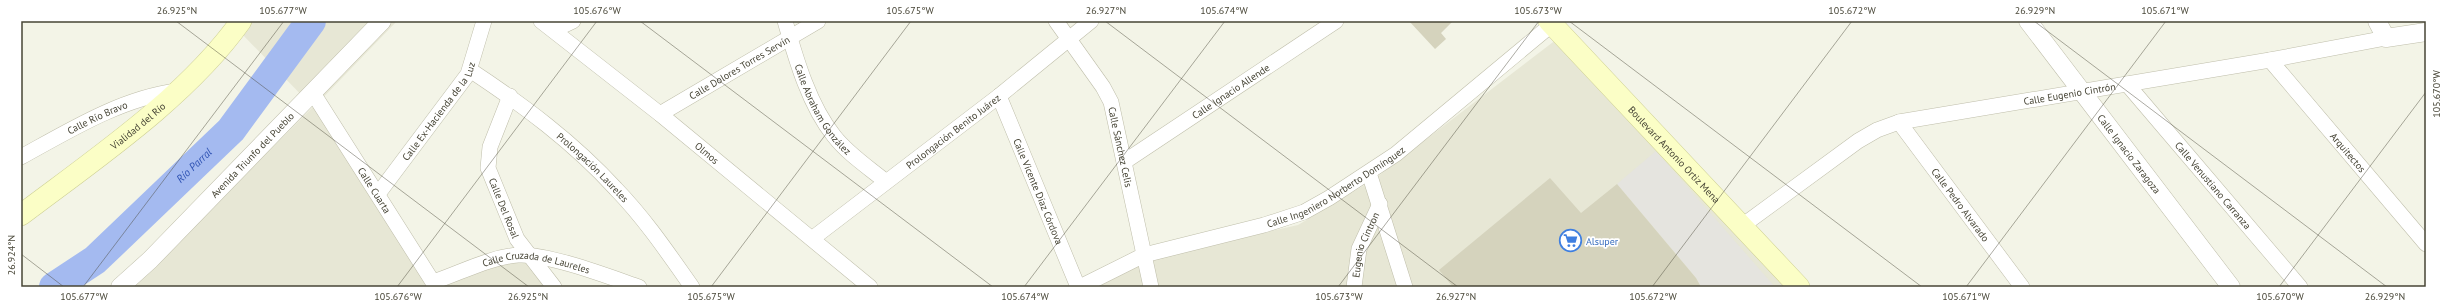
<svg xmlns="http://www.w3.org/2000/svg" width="2447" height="308" font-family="'PT Sans',sans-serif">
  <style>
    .residential { fill: #e7e7d5 }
    .parking { fill: #e5e4df }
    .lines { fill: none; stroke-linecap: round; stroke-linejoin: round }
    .river { stroke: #a4baf0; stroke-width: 30 }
    .building { fill: #d5d3bd }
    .minor-casing { stroke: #bfbeaa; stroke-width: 16 }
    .tertiary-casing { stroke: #bfbeaa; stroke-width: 19 }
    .secondary-casing { stroke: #ced094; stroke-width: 22 }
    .minor { stroke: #fff; stroke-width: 15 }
    .tertiary { stroke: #fff; stroke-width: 18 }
    .secondary { stroke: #fbfec6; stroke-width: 21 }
    .ticks { fill: none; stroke: #474536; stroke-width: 1; stroke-opacity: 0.45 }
    .labels { text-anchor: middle; stroke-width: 3.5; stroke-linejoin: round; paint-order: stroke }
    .street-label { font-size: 10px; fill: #474536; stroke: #fff }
    .shop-label { font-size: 10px; fill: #366cbe; stroke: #fff; text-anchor: start }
    .water-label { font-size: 11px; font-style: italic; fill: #2f53b3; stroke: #fff }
    .neatline { fill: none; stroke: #474536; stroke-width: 1.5 }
    .ticks-label { font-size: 10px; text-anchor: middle; fill: #474536 }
  </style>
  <rect width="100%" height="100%" fill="#f3f4e7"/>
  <!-- residential -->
  <g class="residential">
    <path d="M 250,21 L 397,21 L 314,107 L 435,283 L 531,252 L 555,287 L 132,287 L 313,107 L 241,33 Z"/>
    <path d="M 1561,36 L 1807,287 L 1095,287 L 1153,257 L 1298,225 L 1373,180 Z"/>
  </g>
  <!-- parking -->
  <path class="parking" d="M 1656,151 L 1775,287 L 1701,287 L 1696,278 L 1617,184 Z"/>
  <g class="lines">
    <!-- river -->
    <path class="river" id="s1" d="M 54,287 L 95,260 L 231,130 L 311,21"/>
  </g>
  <!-- building -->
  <g class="building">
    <path d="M 1409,21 L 1453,21 L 1441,33 L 1446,39 L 1435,49 Z"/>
    <path d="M 1550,178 L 1581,213 L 1617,184 L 1696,278 L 1701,287 L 1453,287 L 1439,270 Z"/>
  </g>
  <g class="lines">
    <defs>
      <g id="minor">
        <path id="s2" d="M 541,21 L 660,114 L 870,287"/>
        <path id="s3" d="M 785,21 C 796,59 809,105 834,136 C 848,154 868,167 885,181"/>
        <path id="s4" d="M 1056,21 L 1103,87 L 1111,102 L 1151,287"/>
        <path d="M 554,30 L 573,21"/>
        <path id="s5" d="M 2270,60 L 2426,244"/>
        <path id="s6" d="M 470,70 C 523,105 573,142 616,189 C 645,219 668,253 692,287"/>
        <path id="s7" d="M 2127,84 L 2300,287"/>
        <path id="s8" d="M 313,93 L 436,287"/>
        <path id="s9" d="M 510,96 L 490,147 L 488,168 L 517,239 L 554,287"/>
        <path id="s10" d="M 999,96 L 1078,287"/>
        <path id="s11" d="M 660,114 L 818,21"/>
        <path id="s12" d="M 1899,122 L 2022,287"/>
        <path id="s13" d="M 21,157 C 70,130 122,98 177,91"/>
        <path id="s14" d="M 1124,162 L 1336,21"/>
        <path d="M 1369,173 L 1405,287"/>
        <path id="s15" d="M 378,194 L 468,74 L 484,21"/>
        <path id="s16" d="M 1742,226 L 1858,141 L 1877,130 L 1899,122 L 2270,60 L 2386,38"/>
        <path id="s17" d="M 813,238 L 999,96 L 1091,21"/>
        <path id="s18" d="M 433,282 C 460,273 490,257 518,255 C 547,253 610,277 639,287"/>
        <path id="s19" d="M 1080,287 L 1144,255 L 1264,225 L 1304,212 L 1329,198 L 1396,154 L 1556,21"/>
        <path id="s20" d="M 1354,287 L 1359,249 L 1380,204"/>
      </g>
      <g id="tertiary">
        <path id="s21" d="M 2028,21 L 2231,287"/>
        <path d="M 2377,21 L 2386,38 L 2426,32"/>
        <path id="s22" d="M 120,287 L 150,260 L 382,21"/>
      </g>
      <g id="secondary">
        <path id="s23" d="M 1549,21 L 1799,287"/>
        <path id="s24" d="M 21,215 C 95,159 187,97 241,21"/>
      </g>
    </defs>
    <!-- minor casing -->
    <use href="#minor" class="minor-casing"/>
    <!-- tertiary casing -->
    <use href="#tertiary" class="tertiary-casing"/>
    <!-- secondary casing -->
    <use href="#secondary" class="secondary-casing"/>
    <!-- minor -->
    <use href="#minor" class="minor"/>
    <!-- tertiary -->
    <use href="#tertiary" class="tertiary"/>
    <!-- secondary -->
    <use href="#secondary" class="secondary"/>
  </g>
  <!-- ticks -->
  <path class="ticks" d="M 176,21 L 529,287M 640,21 L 993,287M 1105,21 L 1458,287M 1569,21 L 1922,287M 2034,21 L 2387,287M 21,254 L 64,287M 83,287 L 284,21M 397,287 L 597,21M 711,287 L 911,21M 1024,287 L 1225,21M 1338,287 L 1539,21M 1652,287 L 1852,21M 1966,287 L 2166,21M 2279,287 L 2426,92"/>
  <!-- icons -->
  <defs>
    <symbol id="supermarket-ring" viewBox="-11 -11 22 22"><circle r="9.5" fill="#fff" stroke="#3f7fe0" stroke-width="1.5"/><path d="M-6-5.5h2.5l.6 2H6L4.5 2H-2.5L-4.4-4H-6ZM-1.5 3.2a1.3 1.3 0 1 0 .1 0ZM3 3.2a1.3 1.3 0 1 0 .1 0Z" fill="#3f7fe0"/></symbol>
  </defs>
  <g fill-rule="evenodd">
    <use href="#supermarket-ring" x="1558" y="228" width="25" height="25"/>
  </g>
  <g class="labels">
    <!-- street labels -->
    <g class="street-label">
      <text dy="4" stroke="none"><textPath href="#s11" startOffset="92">Calle Dolores Torres Servín</textPath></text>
      <text dy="4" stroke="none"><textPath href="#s14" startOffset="128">Calle Ignacio Allende</textPath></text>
      <text dy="4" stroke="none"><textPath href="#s16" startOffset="362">Calle Eugenio Cintrón</textPath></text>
      <text dy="4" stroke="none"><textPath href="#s3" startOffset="97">Calle Abraham González</textPath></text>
      <text dy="4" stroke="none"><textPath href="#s15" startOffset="103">Calle Ex-Hacienda de la Luz</textPath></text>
      <text dy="4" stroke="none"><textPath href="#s13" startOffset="86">Calle Río Bravo</textPath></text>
      <text dy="4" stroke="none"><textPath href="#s24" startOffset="147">Vialidad del Río</textPath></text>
      <text dy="4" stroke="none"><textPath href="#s17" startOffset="176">Prolongación Benito Juárez</textPath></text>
      <text dy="4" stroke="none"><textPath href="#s4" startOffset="144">Calle Sánchez Celis</textPath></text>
      <text dy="4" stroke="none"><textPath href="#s5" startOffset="121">Arquitectos</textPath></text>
      <text dy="4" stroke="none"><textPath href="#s2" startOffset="212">Olmos</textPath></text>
      <text dy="4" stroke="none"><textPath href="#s23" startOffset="183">Boulevard Antonio Ortiz Mena</textPath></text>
      <text dy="4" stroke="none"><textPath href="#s21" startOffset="167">Calle Ignacio Zaragoza</textPath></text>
      <text dy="4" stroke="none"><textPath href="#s22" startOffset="187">Avenida Triunfo del Pueblo</textPath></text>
      <text dy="4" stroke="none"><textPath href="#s6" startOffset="157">Prolongación Laureles</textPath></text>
      <text dy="4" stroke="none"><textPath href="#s19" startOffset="277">Calle Ingeniero Norberto Domínguez</textPath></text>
      <text dy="4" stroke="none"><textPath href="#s7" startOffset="133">Calle Venustiano Carranza</textPath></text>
      <text dy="4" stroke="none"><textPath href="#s8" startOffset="115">Calle Cuarta</textPath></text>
      <text dy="4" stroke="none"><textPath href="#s10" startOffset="103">Calle Vicente Díaz Córdova</textPath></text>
      <text dy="4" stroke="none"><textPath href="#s12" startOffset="103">Calle Pedro Alvarado</textPath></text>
      <text dy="4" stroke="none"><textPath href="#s9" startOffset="119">Calle Del Rosal</textPath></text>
      <text dy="4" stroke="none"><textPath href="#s20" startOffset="44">Eugenio Cintron</textPath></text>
      <text dy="4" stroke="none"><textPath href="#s18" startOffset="108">Calle Cruzada de Laureles</textPath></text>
    </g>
    <!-- shop labels -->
    <g class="shop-label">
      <text x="1586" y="245">Alsuper</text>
    </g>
    <!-- water labels -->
    <g class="water-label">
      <text dy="4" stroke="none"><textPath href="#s1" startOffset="186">Río Parral</textPath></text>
    </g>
  </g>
  <!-- border -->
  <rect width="2447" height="308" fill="none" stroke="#ffffff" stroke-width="44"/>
  <rect x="22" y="22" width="2403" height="264" class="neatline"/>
  <g class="ticks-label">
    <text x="177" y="14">26.925°N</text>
    <text x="283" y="14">105.677°W</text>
    <text x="597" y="14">105.676°W</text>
    <text x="910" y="14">105.675°W</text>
    <text x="1106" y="14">26.927°N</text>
    <text x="1224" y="14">105.674°W</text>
    <text x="1538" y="14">105.673°W</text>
    <text x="1852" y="14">105.672°W</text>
    <text x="2035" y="14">26.929°N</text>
    <text x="2165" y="14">105.671°W</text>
    <text transform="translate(2436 94) rotate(-90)" y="4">105.670°W</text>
    <text transform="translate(11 255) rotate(-90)" y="4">26.924°N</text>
    <text x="84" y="300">105.677°W</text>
    <text x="398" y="300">105.676°W</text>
    <text x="528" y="300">26.925°N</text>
    <text x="711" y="300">105.675°W</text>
    <text x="1025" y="300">105.674°W</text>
    <text x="1339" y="300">105.673°W</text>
    <text x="1456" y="300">26.927°N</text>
    <text x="1653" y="300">105.672°W</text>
    <text x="1966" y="300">105.671°W</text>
    <text x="2280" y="300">105.670°W</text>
    <text x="2385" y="300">26.929°N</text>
  </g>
</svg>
